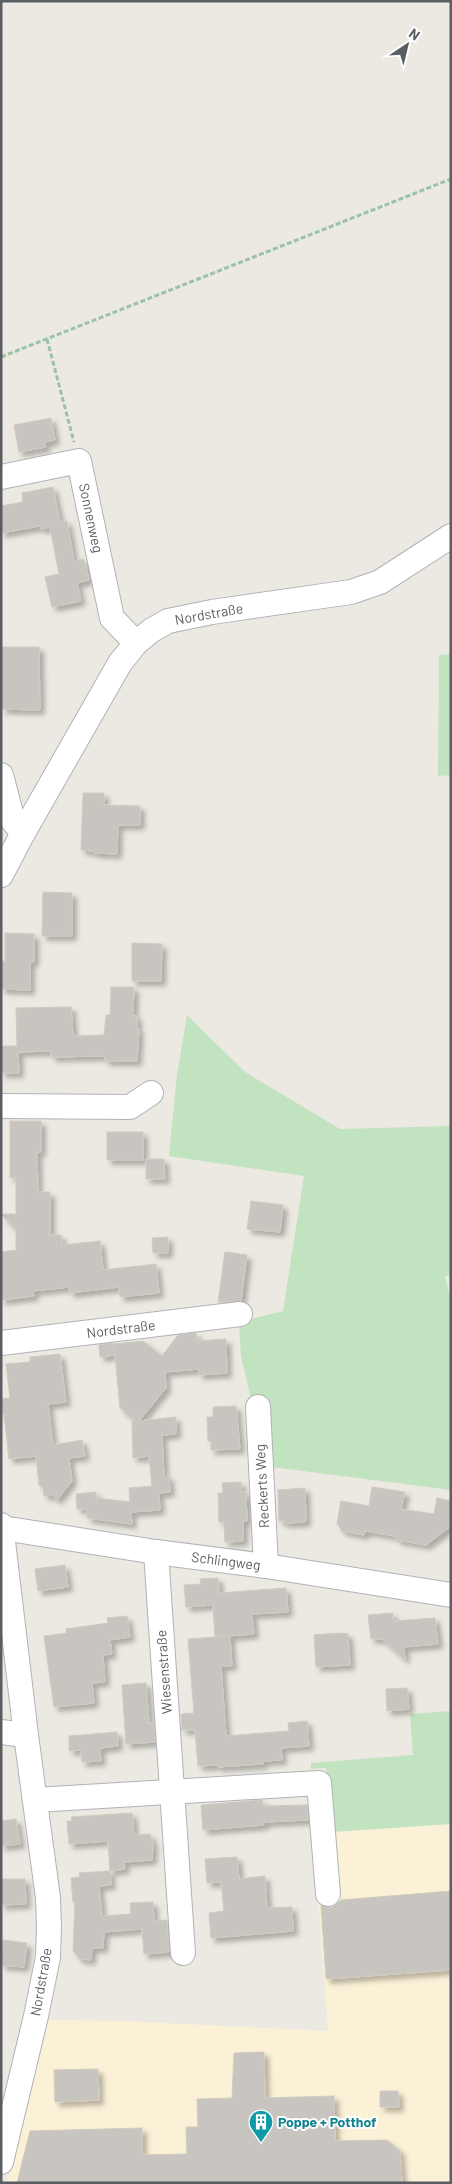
<svg xmlns="http://www.w3.org/2000/svg" width="452" height="2184" font-family="Barlow,sans-serif">
  <style>
    .commercial { fill: #fbf1d7 }
    .green { fill: #c1e3bf }
    .building { fill: #c8c4bf; stroke: #d0cac0; filter: url(#shadow) }
    .lines { fill: none; stroke-linecap: round; stroke-linejoin: round }
    .minor-casing { stroke: #afb3b6; stroke-width: 26 }
    .path { stroke: #99c3a2; stroke-width: 3; stroke-dasharray: 5 2.5; stroke-linecap: butt }
    .minor { stroke: #fff; stroke-width: 24 }
    .labels { text-anchor: middle; stroke-width: 4; stroke-linejoin: round; paint-order: stroke }
    .street-label { font-size: 14px; fill: #5a5e62; stroke: #fff }
    .culture-label { font-size: 14px; font-weight: bold; fill: #0d838f; stroke: #fff; text-anchor: start }
  </style>
  <defs>
    <filter id="shadow"><feDropShadow dx="4.5" dy="4.5" stdDeviation="2.5" flood-color="#0004"/></filter>
  </defs>
  <rect width="100%" height="100%" fill="#ece9e2"/>
  <!-- commercial -->
  <path class="commercial" d="M 451,1824 L 451,2183 L 7,2183 L 48,2020 L 119,2021 L 328,2031 L 318,1896 L 331,1832 Z"/>
  <!-- green -->
  <g class="green">
    <path d="M 451,654 L 451,775 L 438,776 L 439,655 Z"/>
    <path d="M 187,1015 L 245,1072 L 340,1129 L 451,1126 L 451,1275 L 445,1276 L 451,1301 L 451,1490 L 272,1467 L 268,1398 L 251,1399 L 241,1356 L 239,1322 L 283,1311 L 304,1176 L 169,1156 L 177,1075 Z"/>
    <path d="M 451,1711 L 451,1824 L 331,1832 L 326,1768 L 311,1769 L 311,1763 L 413,1755 L 410,1714 Z"/>
  </g>
  <!-- building -->
  <g class="building">
    <path d="M 51,418 L 55,440 L 45,442 L 46,447 L 19,452 L 14,425 Z"/>
    <path d="M 53,487 L 60,522 L 67,521 L 74,561 L 84,559 L 89,580 L 77,583 L 81,601 L 52,607 L 45,577 L 59,574 L 50,527 L 41,529 L 40,526 L 1,533 L 1,506 L 23,502 L 22,493 Z"/>
    <path d="M 1,647 L 39,647 L 40,710 L 2,709 Z"/>
    <path d="M 83,793 L 104,793 L 104,805 L 140,806 L 140,825 L 118,825 L 117,854 L 94,853 L 94,851 L 81,850 Z"/>
    <path d="M 43,892 L 72,893 L 72,936 L 42,936 Z"/>
    <path d="M 5,933 L 34,934 L 34,962 L 30,962 L 30,990 L 1,989 L 1,961 L 5,961 Z"/>
    <path d="M 132,943 L 162,944 L 161,981 L 132,981 Z"/>
    <path d="M 111,987 L 134,987 L 133,1016 L 137,1016 L 137,1029 L 139,1029 L 137,1061 L 105,1061 L 105,1056 L 51,1057 L 51,1051 L 18,1052 L 19,1073 L 1,1073 L 1,1046 L 17,1046 L 16,1008 L 71,1007 L 73,1036 L 104,1035 L 106,1015 L 110,1015 Z"/>
    <path d="M 10,1121 L 41,1121 L 41,1152 L 37,1152 L 38,1192 L 50,1192 L 50,1235 L 61,1235 L 62,1245 L 100,1241 L 103,1270 L 156,1264 L 159,1293 L 120,1297 L 119,1287 L 70,1293 L 69,1287 L 33,1291 L 34,1296 L 1,1300 L 1,1252 L 16,1250 L 16,1230 L 1,1214 L 16,1214 L 16,1177 L 10,1178 Z"/>
    <rect x="107" y="1132" width="36" height="28"/>
    <path d="M 146,1159 L 164,1159 L 165,1179 L 146,1179 Z"/>
    <path d="M 251,1201 L 283,1205 L 280,1232 L 247,1229 Z"/>
    <path d="M 168,1237 L 168,1253 L 153,1253 L 152,1238 Z"/>
    <path d="M 225,1252 L 247,1255 L 241,1301 L 218,1302 Z"/>
    <path d="M 196,1333 L 197,1341 L 226,1339 L 227,1373 L 199,1375 L 199,1369 L 165,1372 L 166,1388 L 139,1421 L 176,1417 L 176,1434 L 162,1435 L 164,1477 L 169,1476 L 170,1492 L 159,1493 L 160,1510 L 131,1512 L 132,1524 L 87,1518 L 87,1509 L 77,1509 L 76,1494 L 96,1492 L 96,1498 L 130,1502 L 129,1488 L 152,1486 L 149,1456 L 133,1458 L 132,1421 L 136,1421 L 120,1408 L 114,1344 L 143,1341 L 162,1356 L 178,1335 Z"/>
    <path d="M 113,1343 L 115,1355 L 100,1357 L 99,1345 Z"/>
    <path d="M 60,1354 L 66,1402 L 48,1404 L 53,1445 L 82,1440 L 85,1456 L 69,1458 L 72,1481 L 57,1500 L 52,1495 L 44,1496 L 43,1488 L 39,1485 L 36,1456 L 9,1459 L 4,1414 L 1,1414 L 1,1399 L 10,1398 L 6,1364 L 30,1362 L 30,1357 Z"/>
    <path d="M 236,1406 L 240,1449 L 211,1450 L 211,1441 L 208,1441 L 207,1417 L 213,1417 L 213,1407 Z"/>
    <path d="M 241,1482 L 241,1492 L 246,1492 L 247,1521 L 243,1521 L 243,1541 L 225,1542 L 224,1522 L 219,1522 L 218,1493 L 223,1493 L 222,1483 Z"/>
    <path d="M 372,1487 L 405,1492 L 401,1509 L 434,1514 L 437,1498 L 451,1501 L 451,1526 L 426,1545 L 397,1540 L 395,1536 L 365,1531 L 364,1535 L 342,1531 L 337,1523 L 341,1501 L 369,1506 Z"/>
    <path d="M 305,1488 L 306,1520 L 305,1522 L 285,1523 L 284,1521 L 279,1521 L 278,1490 Z"/>
    <path d="M 65,1565 L 68,1587 L 38,1591 L 35,1569 Z"/>
    <path d="M 218,1578 L 219,1593 L 286,1588 L 288,1612 L 252,1614 L 254,1634 L 215,1637 L 213,1605 L 186,1607 L 184,1585 L 201,1584 L 200,1579 Z"/>
    <path d="M 393,1613 L 393,1621 L 435,1618 L 438,1644 L 404,1647 L 405,1660 L 382,1639 L 371,1639 L 368,1615 Z"/>
    <path d="M 127,1616 L 130,1637 L 110,1640 L 112,1654 L 103,1655 L 105,1682 L 92,1683 L 94,1703 L 54,1707 L 44,1636 L 67,1633 L 66,1629 L 108,1623 L 107,1618 Z"/>
    <path d="M 340,1633 L 348,1634 L 350,1665 L 316,1667 L 314,1635 Z"/>
    <path d="M 230,1636 L 232,1666 L 221,1666 L 226,1736 L 289,1731 L 288,1723 L 307,1721 L 309,1746 L 281,1748 L 282,1760 L 263,1761 L 263,1764 L 218,1767 L 218,1765 L 198,1766 L 195,1730 L 182,1730 L 181,1714 L 194,1713 L 188,1639 Z"/>
    <path d="M 146,1683 L 149,1723 L 154,1723 L 155,1742 L 126,1744 L 122,1685 Z"/>
    <path d="M 407,1688 L 409,1709 L 387,1711 L 386,1689 Z"/>
    <path d="M 117,1732 L 118,1746 L 100,1748 L 101,1761 L 82,1762 L 81,1750 L 69,1751 L 69,1736 Z"/>
    <path d="M 262,1800 L 263,1806 L 307,1805 L 308,1820 L 264,1822 L 264,1825 L 203,1830 L 201,1805 Z"/>
    <path d="M 132,1813 L 134,1835 L 150,1834 L 153,1844 L 152,1860 L 124,1862 L 125,1869 L 110,1871 L 108,1841 L 69,1844 L 67,1821 L 72,1821 L 71,1817 Z"/>
    <path d="M 16,1819 L 20,1844 L 1,1846 L 1,1821 Z"/>
    <path d="M 237,1857 L 239,1879 L 265,1876 L 267,1908 L 292,1907 L 293,1931 L 211,1938 L 209,1913 L 224,1911 L 221,1882 L 207,1883 L 205,1859 Z"/>
    <path d="M 110,1871 L 111,1885 L 99,1886 L 102,1916 L 131,1914 L 130,1903 L 153,1902 L 154,1921 L 167,1920 L 169,1952 L 144,1954 L 142,1929 L 104,1932 L 103,1948 L 92,1948 L 91,1960 L 80,1959 L 73,1951 L 75,1902 L 73,1902 L 71,1878 L 80,1877 L 79,1873 Z"/>
    <path d="M 1,1879 L 25,1879 L 26,1904 L 1,1905 Z"/>
    <path d="M 451,1891 L 451,1970 L 326,1979 L 321,1905 L 330,1908 L 336,1905 L 341,1900 Z"/>
    <path d="M 3,1940 L 27,1943 L 24,1967 L 1,1965 Z"/>
    <path d="M 264,2052 L 265,2098 L 334,2096 L 335,2141 L 387,2140 L 400,2151 L 402,2183 L 17,2183 L 30,2131 L 142,2128 L 142,2155 L 187,2154 L 186,2127 L 198,2127 L 197,2099 L 232,2098 L 234,2053 Z"/>
    <path d="M 98,2069 L 99,2100 L 55,2102 L 54,2070 Z"/>
    <path d="M 380,2091 L 398,2091 L 399,2107 L 380,2107 Z"/>
  </g>
  <g class="lines">
    <defs>
      <g id="minor">
        <path d="M 1,477 L 79,461 L 112,618 L 136,643"/>
        <path d="M 1,775 L 13,821 L 23,833"/>
        <path d="M 1,875 L 23,833 L 120,663 L 136,643 L 152,630 L 168,621 L 212,612 L 351,592 L 380,582 L 451,536"/>
        <path d="M 1,1106 L 130,1107 L 151,1093"/>
        <path d="M 1,1343 L 240,1314"/>
        <path d="M 258,1407 L 266,1566"/>
        <path d="M 1,1525 L 26,1735 L 48,1898 L 49,1927 L 48,1957 L 36,2016 L 1,2162"/>
        <path d="M 2,1528 L 156,1552 L 266,1566 L 451,1595"/>
        <path d="M 156,1552 L 183,1953"/>
        <path d="M 1,1732 L 26,1735"/>
        <path d="M 35,1800 L 319,1783 L 328,1894"/>
      </g>
    </defs>
    <!-- minor casing -->
    <use href="#minor" class="minor-casing"/>
    <!-- path -->
    <g class="path">
      <path d="M 47,339 L 74,442"/>
      <path d="M 1,357 L 451,179"/>
    </g>
    <!-- minor -->
    <use href="#minor" class="minor"/>
  </g>
  <!-- icons -->
  <defs>
    <symbol id="building-pin" viewBox="-11 -11 22 30"><path d="M0 17L-7.5 6A9.5 9.5 0 1 1 7.5 6Z" fill="#0f9aa8" stroke="#fff"/><path d="M-4-6H4V6H1V3H-1V6H-4ZM-2.5-4.3h1.7v1.8h-1.7ZM.8-4.3h1.7v1.8H.8ZM-2.5-1h1.7V.8h-1.7ZM.8-1h1.7V.8H.8Z" fill="#fff"/></symbol>
  </defs>
  <g fill-rule="evenodd">
    <use href="#building-pin" x="247" y="2108" width="28" height="38"/>
  </g>
  <g class="labels">
    <!-- street labels -->
    <g class="street-label">
      <text transform="translate(91 518) rotate(78)" y="5">Sonnenweg</text>
      <text transform="translate(209 614) rotate(-10)" y="5">Nordstraße</text>
      <text transform="translate(121 1329) rotate(-7)" y="5">Nordstraße</text>
      <text transform="translate(262 1486) rotate(-93)" y="5">Reckerts Weg</text>
      <text transform="translate(226 1561) rotate(7)" y="5">Schlingweg</text>
      <text transform="translate(164 1672) rotate(-94)" y="5">Wiesenstraße</text>
      <text transform="translate(41 1982) rotate(-80)" y="5">Nordstraße</text>
    </g>
    <!-- culture labels -->
    <g class="culture-label">
      <text x="278" y="2127">Poppe + Potthof</text>
    </g>
  </g>
  <!-- border -->
  <rect width="452" height="2184" fill="none" stroke="#5a5e62" stroke-width="5"/>
  <!-- north arrow -->
  <g transform="translate(407 45) rotate(35)" stroke="#ffffff" stroke-width="4" paint-order="stroke">
  <path d="M0-4L9 19L0 12L-9 19Z" fill="#5a5e62"/>
  <text y="-8" font-size="14" font-weight="bold" text-anchor="middle" fill="#5a5e62">N</text>
  </g>
</svg>
